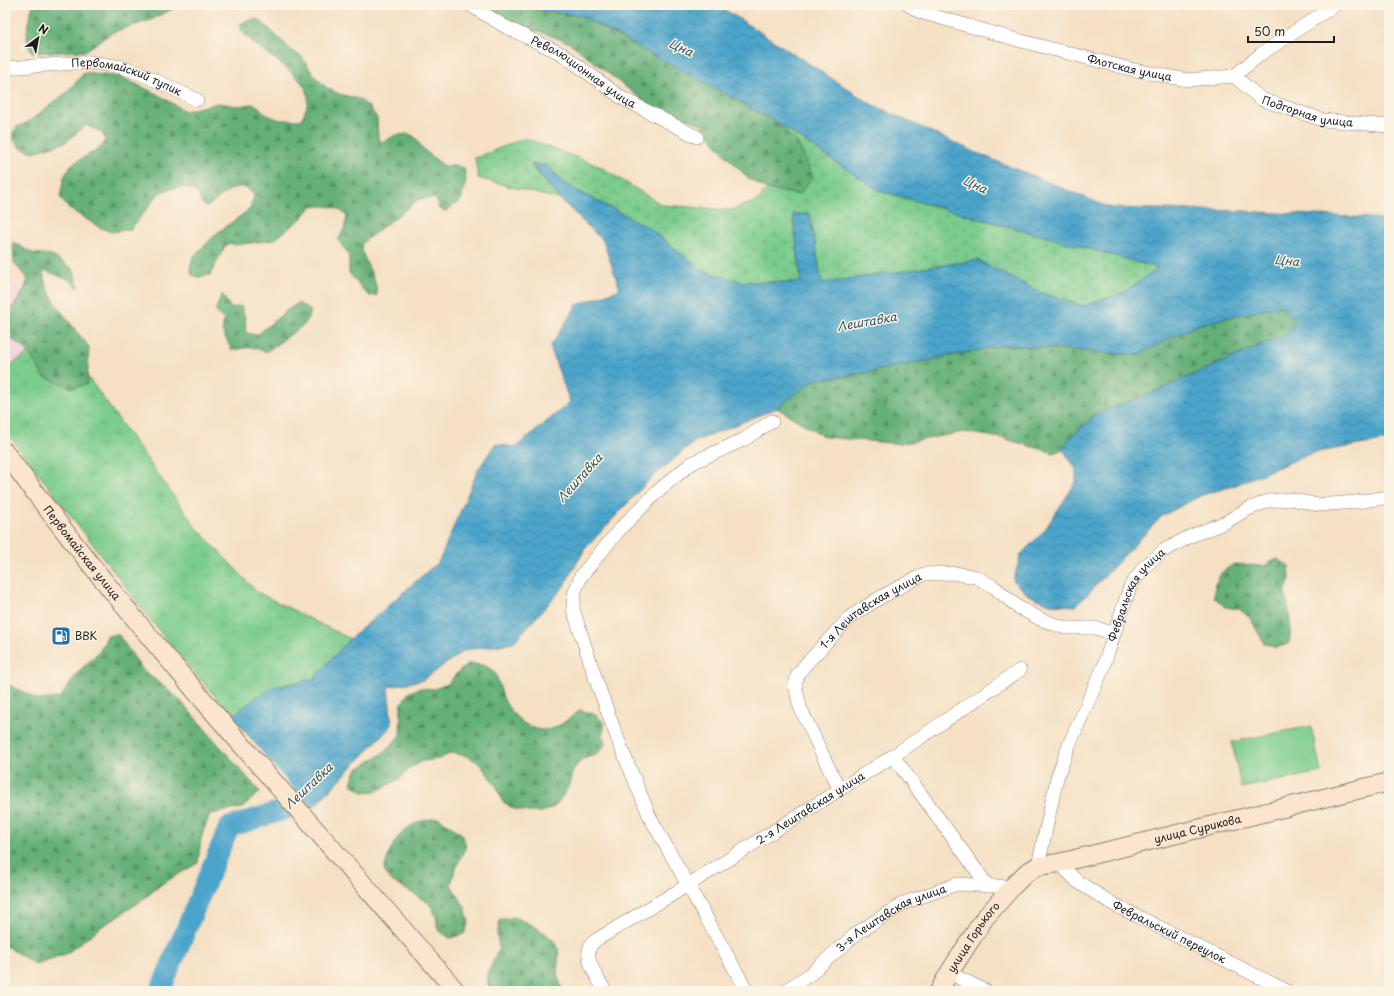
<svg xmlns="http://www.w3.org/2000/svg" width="1394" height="996" font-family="'Playpen Sans',sans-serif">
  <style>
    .built { fill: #f4cfde }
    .grass { fill: url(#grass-tufts); stroke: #4c7454 }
    .forest { fill: url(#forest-firs); stroke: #40664a }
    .wetland { fill: url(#wetland-marsh); stroke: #4c7454 }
    .pitch { fill: #7ccc8d; stroke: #4c7454 }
    .water { fill: url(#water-waves); stroke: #346073 }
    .pier { fill: #f5e0c4 }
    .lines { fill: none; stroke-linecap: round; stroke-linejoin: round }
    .river { stroke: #4ca4ca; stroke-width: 21 }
    .street-casing { stroke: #887e70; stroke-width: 14 }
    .secondary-casing { stroke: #887e70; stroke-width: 20 }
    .street { stroke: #fff; stroke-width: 13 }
    .secondary { stroke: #fce5cf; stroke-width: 18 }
    .labels { text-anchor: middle; stroke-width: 3; stroke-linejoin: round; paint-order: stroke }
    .street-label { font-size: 11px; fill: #1c1c1c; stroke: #fcf5e5 }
    .poi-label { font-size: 11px; fill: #1c1c1c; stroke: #fcf5e5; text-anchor: start }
    .water-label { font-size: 12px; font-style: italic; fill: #32596a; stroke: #fcf5e5 }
  </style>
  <defs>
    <pattern id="grass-tufts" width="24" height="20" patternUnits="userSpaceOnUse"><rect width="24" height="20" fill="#7ccc8d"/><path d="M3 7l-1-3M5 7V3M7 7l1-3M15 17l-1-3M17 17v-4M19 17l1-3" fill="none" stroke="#6baf79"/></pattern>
    <pattern id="forest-firs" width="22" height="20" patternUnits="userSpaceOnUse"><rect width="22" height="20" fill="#65b078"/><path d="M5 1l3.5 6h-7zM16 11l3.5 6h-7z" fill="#528e62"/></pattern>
    <pattern id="wetland-marsh" width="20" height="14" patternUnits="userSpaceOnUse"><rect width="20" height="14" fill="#7ccc8d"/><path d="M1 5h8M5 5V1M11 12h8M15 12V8" fill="none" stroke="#6baf79"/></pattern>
    <pattern id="water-waves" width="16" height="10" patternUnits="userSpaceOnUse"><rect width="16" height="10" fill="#4ca4ca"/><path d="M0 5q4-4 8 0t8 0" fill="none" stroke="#3e85a3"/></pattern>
  </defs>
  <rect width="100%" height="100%" fill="#fcf5e5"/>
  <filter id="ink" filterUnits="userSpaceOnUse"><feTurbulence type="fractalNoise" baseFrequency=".025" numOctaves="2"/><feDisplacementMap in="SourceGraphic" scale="8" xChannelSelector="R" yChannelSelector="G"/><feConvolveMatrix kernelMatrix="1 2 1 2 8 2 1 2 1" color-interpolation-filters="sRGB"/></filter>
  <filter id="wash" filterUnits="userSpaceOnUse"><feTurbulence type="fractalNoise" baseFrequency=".012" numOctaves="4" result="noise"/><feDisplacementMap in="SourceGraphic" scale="16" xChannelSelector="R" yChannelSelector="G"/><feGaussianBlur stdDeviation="0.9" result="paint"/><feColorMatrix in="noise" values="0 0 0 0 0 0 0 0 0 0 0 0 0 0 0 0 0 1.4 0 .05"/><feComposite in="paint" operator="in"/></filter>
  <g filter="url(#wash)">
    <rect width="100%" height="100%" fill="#f5e0c4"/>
    <!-- built -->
    <path class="built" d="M 5,270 L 10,279 L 57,334 L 5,369 Z"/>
    <!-- grass -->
    <path class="grass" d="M 57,334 L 195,526 L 257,592 L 350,639 L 313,679 L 270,688 L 232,716 L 164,637 L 5,430 L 5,369 Z"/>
    <!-- forest -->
    <g class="forest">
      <path d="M 33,5 L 180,5 L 151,20 L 113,32 L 85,51 L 32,53 C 23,38 28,20 33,5 Z"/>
      <path d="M 482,5 L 524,5 L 543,11 L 581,16 L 771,119 L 798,143 L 813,176 L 799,195 L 767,189 L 749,179 L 727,157 L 700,123 L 651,107 L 570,43 L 498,16 Z"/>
      <path d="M 254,19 L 260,20 L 290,49 L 302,57 L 313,74 L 327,88 L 339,94 L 359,99 L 369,107 L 377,118 L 378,139 L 383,142 L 396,135 L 409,134 L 415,137 L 423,149 L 444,166 L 457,166 L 464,168 L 466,181 L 461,200 L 446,211 L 439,209 L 438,203 L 434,198 L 419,199 L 366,240 L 361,245 C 363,262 377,277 377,295 L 370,296 L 365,292 L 349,273 L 349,255 L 338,240 L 344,229 L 347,217 C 338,205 324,205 311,207 L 302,218 L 274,240 L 235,245 L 230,243 L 225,246 L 210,275 L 198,277 L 192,275 L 190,269 L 193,257 L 217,233 L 250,209 L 254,196 C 241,174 221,197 207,207 C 199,203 201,198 196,192 C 187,184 169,188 159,193 L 131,229 L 111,232 L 99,227 L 68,208 L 60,197 L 64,177 L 71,165 L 103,146 L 105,139 L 102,133 L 86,125 L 66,142 L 34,152 L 21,148 L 13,139 L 13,132 L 17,127 L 28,122 L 66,93 L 84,73 L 121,77 L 157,94 L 185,111 L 218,103 L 239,106 L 252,104 L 258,106 L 267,115 L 280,120 L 301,120 C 304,113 309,105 308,96 C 306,77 268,56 254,43 C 249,39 245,34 241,30 L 241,23 Z"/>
      <path d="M 13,242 L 32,253 L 51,255 L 73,269 L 79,288 L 67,279 L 43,270 C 43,294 75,328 89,347 L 87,384 L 73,388 L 44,377 L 27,350 L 10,338 L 5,316 L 21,296 L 28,280 L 14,262 Z"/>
      <path d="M 222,294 L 231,308 L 241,306 L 245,317 L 246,333 L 257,335 L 286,311 L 298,303 L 311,311 L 305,324 L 266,352 L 253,347 L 232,350 L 222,331 L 224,320 L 215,311 Z"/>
      <path d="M 1280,306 L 1296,321 L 1285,335 L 1149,394 L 1096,414 L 1070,438 L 1063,449 L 1054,453 L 1002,438 L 963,432 L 900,444 L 825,437 L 777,408 L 814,380 L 854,375 L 1004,345 L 1137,355 L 1199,324 Z"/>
      <path d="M 1277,559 L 1289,566 L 1290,579 L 1285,593 L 1288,606 L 1291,629 L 1289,643 L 1276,648 L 1264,643 L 1250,618 L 1239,609 L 1225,607 L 1214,597 L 1215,584 L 1222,572 L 1234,564 L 1264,566 Z"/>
      <path d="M 118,634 L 142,669 L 178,698 L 260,792 L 242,808 L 210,814 L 201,838 L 198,863 L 162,884 L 137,904 L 101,927 L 66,954 L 35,964 L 6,946 L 5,947 L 5,683 L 39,700 L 60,698 L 79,671 L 100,651 L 107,636 Z"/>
      <path d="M 468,664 C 478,664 485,664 493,671 C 498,676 500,689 503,697 C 511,717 535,739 558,726 C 566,722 573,715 580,710 L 594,714 L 605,723 L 603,732 L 605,745 L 596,755 L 582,759 L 573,770 L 569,785 L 563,796 L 554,807 L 542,812 L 527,812 L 514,809 L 502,801 L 497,787 L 479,763 L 467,756 L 452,753 L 438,759 L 423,761 L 410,768 L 401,778 L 377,791 L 362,792 L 351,783 L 356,770 L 380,755 L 391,746 L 400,735 L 401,705 L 408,693 L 420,688 L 434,689 L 448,684 L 457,673 Z"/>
      <path d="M 439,818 L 462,834 L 466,846 L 455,870 L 451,885 L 465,907 L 469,922 L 464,934 L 450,938 L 438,930 L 436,916 L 429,903 L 393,882 L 384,871 C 391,840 405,820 439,818 Z"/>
      <path d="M 514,917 C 527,923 554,933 558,949 C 560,958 557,965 557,973 C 558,980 562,984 562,991 L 489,991 L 487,975 L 499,948 L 497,934 L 500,920 Z"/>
    </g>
    <!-- wetland -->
    <path class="wetland" d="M 771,119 L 880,191 L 1158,268 L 1123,293 L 1083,306 L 1039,292 L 978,260 L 822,283 L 810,215 L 794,214 L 801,282 L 742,282 L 702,270 L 649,228 L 565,184 L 547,165 L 531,165 L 561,200 L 478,178 L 475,158 L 525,138 L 599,166 L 662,205 L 731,210 L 757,201 L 767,189 L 799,195 L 813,176 L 798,143 Z"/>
    <!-- pitch -->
    <path class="pitch" d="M 1311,726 L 1321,772 L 1241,788 L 1232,742 Z"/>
    <!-- water -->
    <path class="water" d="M 524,5 L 718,5 L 871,104 L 977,153 L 1111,208 L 1242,211 L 1389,219 L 1389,440 L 1312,453 L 1233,486 L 1202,495 L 1162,516 L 1076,606 L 1050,604 L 1028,595 L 1013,581 L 1021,554 L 1044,531 L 1076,482 L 1076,469 L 1063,449 L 1070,438 L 1096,414 L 1149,394 L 1285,335 L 1296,321 L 1280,306 L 1199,324 L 1138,355 L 1004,345 L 854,375 L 814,380 L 777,408 L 694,442 L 648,481 L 585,549 L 562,589 L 513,643 L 465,650 L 423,680 L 388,687 L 392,725 L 311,810 L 232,716 L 270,688 L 313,679 L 350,639 L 439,561 L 478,470 L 495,444 L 516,447 L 570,402 L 550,347 L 577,305 L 620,289 L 603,241 L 561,200 L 531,164 L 547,165 L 565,184 L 649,228 L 702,270 L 742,282 L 801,282 L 793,214 L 810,214 L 822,283 L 978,260 L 1039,292 L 1083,306 L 1123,293 L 1158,268 L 880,191 L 771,119 L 581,16 L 543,11 Z"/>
    <!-- pier -->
    <path class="pier" d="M 230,715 L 313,811 L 313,812 L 310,812 L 230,717 Z"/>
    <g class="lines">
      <!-- river -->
      <path class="river" d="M 160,991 L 229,827 L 287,809 L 320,776"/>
    </g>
  </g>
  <g filter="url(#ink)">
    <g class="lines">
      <defs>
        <g id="street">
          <path id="s1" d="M 470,5 L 504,26 L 562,54 L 622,98 L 697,137"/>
          <path id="s2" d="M 909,5 L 920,12 L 1025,42 L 1134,70 L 1187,80 L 1234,76 L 1261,54 L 1335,5"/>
          <path id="s3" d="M 5,68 L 90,62 L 122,67 L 142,74 L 197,100"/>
          <path id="s4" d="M 1234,76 L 1261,99 L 1323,120 L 1389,126"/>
          <path d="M 893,756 L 988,886"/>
          <path id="s5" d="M 840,789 L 832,775 L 800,707 L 795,685 L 798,674 L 806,664 L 850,617 L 881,597 L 924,574 L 954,573 L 976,577 L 994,587 L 1018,607 L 1040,619 L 1065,628 L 1096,628 L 1114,634"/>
          <path id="s6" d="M 1059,863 L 1078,882 L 1113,904 L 1287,991"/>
          <path id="s7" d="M 1038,866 L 1057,778 L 1069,745 L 1103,668 L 1114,634 L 1130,587 L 1144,567 L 1163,551 L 1191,536 L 1226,522 L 1246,510 L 1268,501 L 1291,499 L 1318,505 L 1356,502 L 1389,497"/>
          <path d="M 949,973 L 986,991"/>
          <path id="s8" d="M 605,991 C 599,980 584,960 590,947 C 591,944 594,942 596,940 L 688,885 L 893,756 L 1020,670"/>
          <path d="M 747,991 L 650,817 L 620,745 L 597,683 L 573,609 L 574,594 L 581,576 L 621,528 L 660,489 L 692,463 L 745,439 L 772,421"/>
          <path id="s9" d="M 785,991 L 809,975 L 857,933 L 904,903 L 957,884 L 1012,887"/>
        </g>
        <g id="secondary">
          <path id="s10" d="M 5,452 C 143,642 304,813 456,991"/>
          <path id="s11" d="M 939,991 L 949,973 L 984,919 L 1012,887 L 1026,873 L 1038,866 L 1059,863 L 1389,782"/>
        </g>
      </defs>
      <!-- street casing -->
      <use href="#street" class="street-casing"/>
      <!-- secondary casing -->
      <use href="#secondary" class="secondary-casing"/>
      <!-- street -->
      <use href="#street" class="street"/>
      <!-- secondary -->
      <use href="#secondary" class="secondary"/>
    </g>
  </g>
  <!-- icons -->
  <defs>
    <symbol id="fuel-square" viewBox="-11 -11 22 22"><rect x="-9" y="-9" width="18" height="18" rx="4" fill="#1f6fb2" stroke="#fcf5e5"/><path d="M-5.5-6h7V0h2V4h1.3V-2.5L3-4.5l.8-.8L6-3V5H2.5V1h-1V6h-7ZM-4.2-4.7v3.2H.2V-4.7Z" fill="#fff"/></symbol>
  </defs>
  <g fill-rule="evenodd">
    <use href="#fuel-square" x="50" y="625" width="22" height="22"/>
  </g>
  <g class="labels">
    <!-- street labels -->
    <g class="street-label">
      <text dy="4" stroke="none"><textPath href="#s2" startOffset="230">Флотская улица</textPath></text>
      <text dy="4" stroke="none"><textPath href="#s1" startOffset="132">Революционная улица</textPath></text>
      <text dy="4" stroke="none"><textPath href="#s3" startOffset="124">Первомайский тупик</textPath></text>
      <text dy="4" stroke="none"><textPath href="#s4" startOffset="84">Подгорная улица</textPath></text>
      <text dy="4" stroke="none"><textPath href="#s10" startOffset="127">Первомайская улица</textPath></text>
      <text dy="4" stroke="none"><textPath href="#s7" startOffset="291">Февральская улица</textPath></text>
      <text dy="4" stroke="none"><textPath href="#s5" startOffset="223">1-я Лештавская улица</textPath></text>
      <text dy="4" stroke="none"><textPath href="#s8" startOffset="309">2-я Лештавская улица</textPath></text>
      <text dy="4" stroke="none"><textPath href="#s11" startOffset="325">улица Сурикова</textPath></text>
      <text dy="4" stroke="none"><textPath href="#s9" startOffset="130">3-я Лештавская улица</textPath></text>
      <text dy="4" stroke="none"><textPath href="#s6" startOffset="131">Февральский переулок</textPath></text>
      <text dy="4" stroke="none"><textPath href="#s11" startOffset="64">улица Горького</textPath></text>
    </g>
    <!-- poi labels -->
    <g class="poi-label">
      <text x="75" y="640">ВВК</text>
    </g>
    <!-- water labels -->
    <g class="water-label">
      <text transform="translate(681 48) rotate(25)" y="4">Цна</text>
      <text transform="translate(975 185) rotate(25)" y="4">Цна</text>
      <text transform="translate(1287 261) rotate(6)" y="4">Цна</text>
      <text transform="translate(867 322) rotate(-10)" y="4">Лештавка</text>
      <text transform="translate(580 478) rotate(-48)" y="4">Лештавка</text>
      <text transform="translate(309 786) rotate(-43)" y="4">Лештавка</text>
    </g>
  </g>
  <!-- margin -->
  <rect width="1394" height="996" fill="none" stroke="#fcf5e5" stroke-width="20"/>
  <!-- north arrow -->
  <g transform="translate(38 38) rotate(32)" stroke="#fcf5e5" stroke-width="3" paint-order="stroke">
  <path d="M0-3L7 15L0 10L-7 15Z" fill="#1c1c1c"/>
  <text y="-6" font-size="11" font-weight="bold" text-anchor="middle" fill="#1c1c1c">N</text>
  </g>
  <!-- scale -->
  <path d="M1248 36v6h86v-6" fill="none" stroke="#1c1c1c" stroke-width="2"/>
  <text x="1254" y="36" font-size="12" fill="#1c1c1c" stroke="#fcf5e5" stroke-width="3" paint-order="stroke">50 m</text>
</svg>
